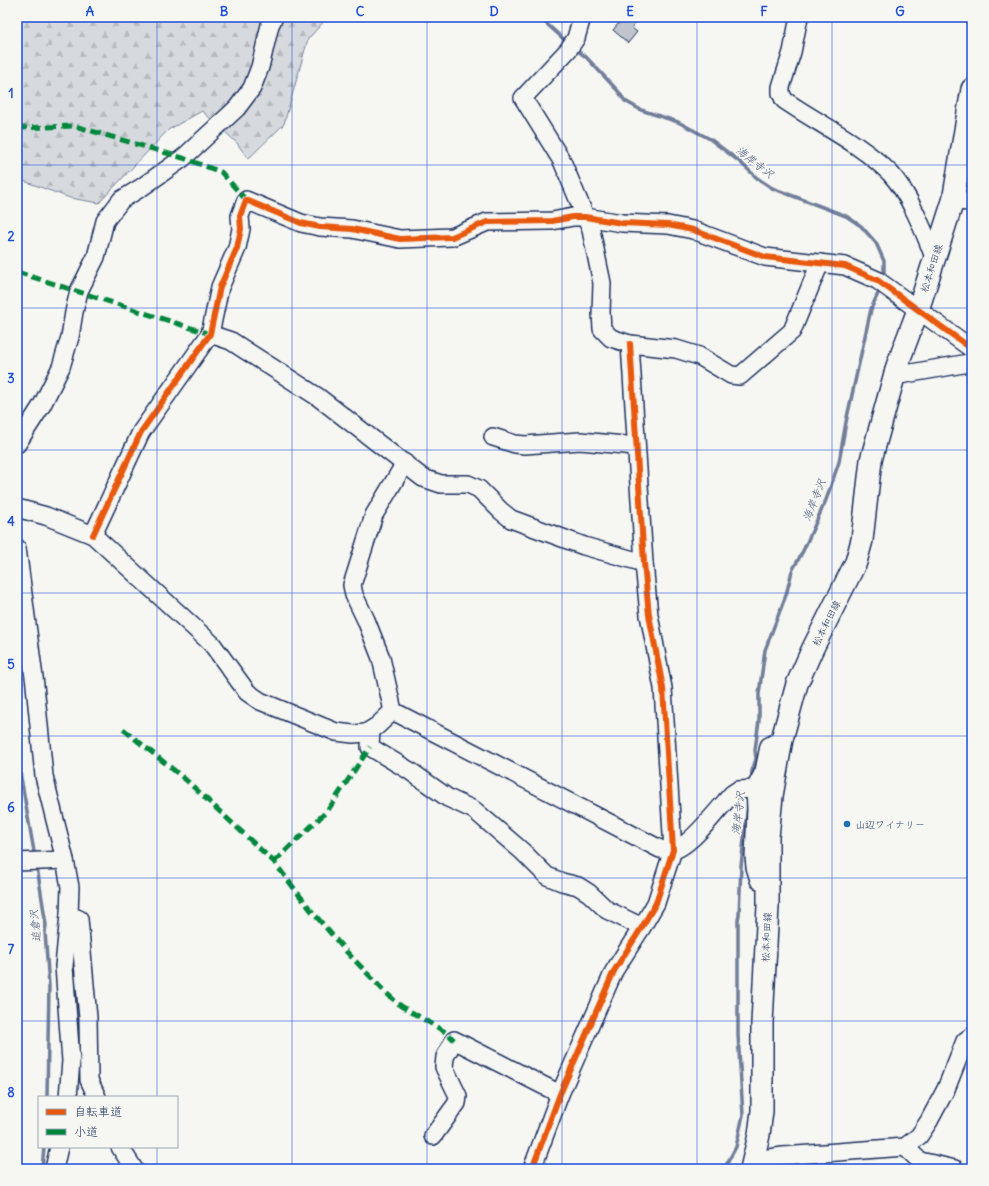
<svg xmlns="http://www.w3.org/2000/svg" width="989" height="1186" font-family="Delius,'Klee One',sans-serif">
  <style>
    .forest { fill: url(#forest-firs); stroke: #78849e }
    .lines { fill: none; stroke-linecap: round; stroke-linejoin: round }
    .stream { stroke: #717e99; stroke-width: 3.5 }
    .building { fill: #c0c4cd; stroke: #1b2f5e }
    .minor-casing { stroke: #1b2f5e; stroke-width: 20 }
    .major-casing { stroke: #1b2f5e; stroke-width: 24 }
    .minor { stroke: #f6f6f2; stroke-width: 17 }
    .major { stroke: #f6f6f2; stroke-width: 21 }
    .quiet { stroke: #00873e; stroke-width: 5; stroke-dasharray: 10 5; stroke-linecap: butt }
    .cycleway-casing { stroke: #f6f6f2; stroke-width: 8 }
    .cycleway { stroke: #e8590c; stroke-width: 6 }
    .grid { fill: none; stroke: #1d4ed8; stroke-width: 1; stroke-opacity: 0.55 }
    .poi-dot { fill: #1f6fb2; stroke: #f6f6f2; stroke-width: 1.5 }
    .labels { text-anchor: middle; stroke-width: 3.5; stroke-linejoin: round; paint-order: stroke }
    .street-label { font-size: 10px; fill: #1b2f5e; stroke: #f6f6f2 }
    .poi-label { font-size: 10px; fill: #1b2f5e; stroke: #f6f6f2; text-anchor: start }
    .water-label { font-size: 11px; font-style: italic; fill: #46567b; stroke: #f6f6f2 }
    .neatline { fill: none; stroke: #1d4ed8; stroke-width: 1.5 }
    .grid-label { font-size: 13px; text-anchor: middle; font-weight: bold; fill: #1d4ed8 }
  </style>
  <defs>
    <pattern id="forest-firs" width="22" height="20" patternUnits="userSpaceOnUse"><rect width="22" height="20" fill="#d6d9dd"/><path d="M5 1l3.5 6h-7zM16 11l3.5 6h-7z" fill="#b7bbc0"/></pattern>
  </defs>
  <rect width="100%" height="100%" fill="#f6f6f2"/>
  <filter id="ink" filterUnits="userSpaceOnUse"><feTurbulence type="fractalNoise" baseFrequency=".025" numOctaves="2"/><feDisplacementMap in="SourceGraphic" scale="8" xChannelSelector="R" yChannelSelector="G"/><feConvolveMatrix kernelMatrix="1 2 1 2 8 2 1 2 1" color-interpolation-filters="sRGB"/></filter>
  <g filter="url(#ink)">
    <!-- forest -->
    <path class="forest" d="M 17,17 L 328,17 L 308,39 L 284,124 L 248,159 L 237,143 L 202,111 L 168,130 L 99,203 L 70,198 L 21,180 L 17,173 Z"/>
    <g class="lines">
      <!-- stream -->
      <g class="stream">
        <path d="M 539,17 L 568,43"/>
        <path d="M 574,48 L 586,57 L 618,91 L 625,101 L 641,110 L 678,122 L 710,139 L 740,162 L 757,178 L 772,188 L 846,216 L 861,226 L 876,243 L 884,261 L 884,279"/>
        <path d="M 17,755 L 35,857"/>
        <path d="M 751,782 L 752,771 L 756,759 L 755,750 L 759,720 L 759,694 L 765,650 L 786,595 L 792,571 L 803,551 L 826,500 L 839,462 L 846,422 L 871,309 L 880,289"/>
        <path d="M 37,867 L 46,925 L 45,932 L 49,986 L 47,1097"/>
        <path d="M 42,1169 L 44,1147"/>
        <path d="M 724,1169 L 736,1147 L 743,1115 L 738,1035 L 738,920 L 739,915 L 741,866 L 748,804"/>
      </g>
    </g>
    <!-- building -->
    <path class="building" d="M 624,17 L 639,17 L 632,28 L 637,32 L 628,43 L 613,30 Z"/>
    <g class="lines">
      <defs>
        <g id="minor">
          <path d="M 582,17 L 576,38 L 568,50 L 523,98 L 562,161 L 591,230 L 602,283 L 601,313 L 602,329 L 611,338 L 630,344 L 676,349 L 699,356 L 731,375 L 740,376 L 792,331 L 820,263"/>
          <path d="M 799,17 L 792,52 L 781,87 L 781,93 L 784,100 C 819,124 860,143 890,173 C 909,193 924,231 934,257"/>
          <path d="M 953,201 L 972,202"/>
          <path d="M 210,334 L 231,341 L 318,397 L 423,478 L 441,484 L 468,484 L 479,489 L 501,511 L 511,519 L 584,546 L 644,563"/>
          <path d="M 894,376 L 969,363"/>
          <path d="M 493,437 L 515,444 L 525,445 L 580,441 L 636,446"/>
          <path d="M 17,444 L 42,405 L 61,367 L 70,337 L 74,312 L 79,291 L 96,257 L 105,221 L 121,200 L 142,187 L 183,158 L 237,108 L 252,88 L 260,67 L 270,25 L 274,17"/>
          <path d="M 405,463 L 374,515 L 352,585 L 354,595 L 366,620 L 381,658 L 393,711 L 660,849 C 664,849 669,851 673,850 C 689,848 720,807 732,794 L 738,790 L 755,789"/>
          <path d="M 17,508 L 46,516 L 93,535 L 212,644 L 247,692 L 260,701 L 336,732 L 353,734 L 366,733 L 377,726 L 393,711"/>
          <path d="M 93,535 L 141,432 L 210,334 L 220,287 L 237,248 L 241,229 L 240,216 L 246,200 L 301,223 L 320,227 L 352,229 L 400,239 L 452,237 L 487,222 L 552,221 L 573,217 L 585,217 L 622,223 L 668,225 L 693,230 L 765,257 L 845,266 L 877,280 L 972,349"/>
          <path d="M 17,548 L 35,685 L 44,776 L 65,860 L 70,887 L 69,915 L 79,919 L 88,1018 L 89,1080 L 97,1097"/>
          <path d="M 371,730 L 370,747 L 410,771 L 448,798 L 474,810 L 522,851 L 547,876 L 562,882 L 578,886 L 589,893 L 607,910 L 642,927"/>
          <path d="M 17,862 L 65,860"/>
          <path d="M 768,882 L 759,880 L 755,867 L 754,857 L 756,809 L 755,789 L 764,771 L 769,746 L 782,739"/>
          <path d="M 68,1097 L 71,1061 L 64,966 L 69,915"/>
          <path d="M 433,1136 L 457,1103 L 458,1096 L 444,1067 L 445,1057 L 454,1040 L 560,1094"/>
          <path d="M 120,1147 L 134,1169"/>
          <path d="M 905,1147 L 920,1161 L 955,1169"/>
          <path d="M 754,1160 L 783,1156 L 905,1147 L 919,1136 L 929,1121 L 946,1089 L 965,1041 L 972,1036"/>
          <path d="M 54,1169 L 59,1147"/>
          <path d="M 532,1169 L 560,1094 L 614,971 L 642,927 L 656,903 L 673,850 L 663,688 L 649,615 L 644,563 L 630,344"/>
        </g>
        <path id="major" d="M 751,1169 L 759,1135 L 762,1111 L 762,1023 L 768,906 L 768,837 L 772,796 L 782,739 L 797,684 L 812,650 L 856,562 L 862,540 L 871,460 L 897,366 L 918,310 L 953,201 L 972,89"/>
      </defs>
      <!-- minor casing -->
      <use href="#minor" class="minor-casing"/>
      <!-- major casing -->
      <use href="#major" class="major-casing"/>
      <!-- minor -->
      <use href="#minor" class="minor"/>
      <!-- major -->
      <use href="#major" class="major"/>
      <!-- quiet -->
      <g class="quiet">
        <path d="M 17,128 L 75,126 L 183,158 L 221,172 L 246,200"/>
        <path d="M 17,272 L 210,334"/>
        <path d="M 123,729 L 186,780 L 274,862 L 310,909 L 344,949 L 385,992 L 401,1006 L 447,1033 L 454,1040"/>
        <path d="M 274,862 L 328,810 L 370,747"/>
      </g>
      <defs>
        <g id="cycleway">
          <path d="M 93,535 L 141,432 L 210,334 L 220,287 L 237,248 L 241,229 L 240,216 L 246,200 L 301,223 L 320,227 L 352,229 L 400,239 L 452,237 L 487,222 L 552,221 L 573,217 L 585,217 L 622,223 L 668,225 L 693,230 L 765,257 L 845,266 L 877,280 L 972,349"/>
          <path d="M 532,1169 L 560,1094 L 614,971 L 642,927 L 656,903 L 673,850 L 663,688 L 649,615 L 644,563 L 630,344"/>
        </g>
      </defs>
      <!-- cycleway casing -->
      <use href="#cycleway" class="cycleway-casing"/>
      <!-- cycleway -->
      <use href="#cycleway" class="cycleway"/>
    </g>
  </g>
  <!-- grid -->
  <path class="grid" d="M 157,17 L 157,1097M 292,17 L 292,1169M 427,17 L 427,1169M 562,17 L 562,1169M 697,17 L 697,1169M 832,17 L 832,1169M 17,165 L 972,165M 17,308 L 972,308M 17,450 L 972,450M 17,593 L 972,593M 17,736 L 972,736M 17,878 L 972,878M 17,1021 L 972,1021M 157,1147 L 157,1169"/>
  <!-- markers -->
  <circle class="poi-dot" cx="847" cy="824" r="4"/>
  <g class="labels">
    <!-- street labels -->
    <g class="street-label">
      <text transform="translate(931 268) rotate(-72)" y="4">松本和田線</text>
      <text transform="translate(826 623) rotate(-63)" y="4">松本和田線</text>
      <text transform="translate(766 937) rotate(-87)" y="4">松本和田線</text>
    </g>
    <!-- poi labels -->
    <g class="poi-label">
      <text x="855" y="828">山辺ワイナリー</text>
    </g>
    <!-- water labels -->
    <g class="water-label">
      <text transform="translate(755 162) rotate(38)" y="4">海岸寺沢</text>
      <text transform="translate(814 500) rotate(-68)" y="4">海岸寺沢</text>
      <text transform="translate(738 813) rotate(-83)" y="4">海岸寺沢</text>
      <text transform="translate(35 926) rotate(-96)" y="4">追倉沢</text>
    </g>
  </g>
  <!-- margin -->
  <rect width="989" height="1186" fill="none" stroke="#f6f6f2" stroke-width="44"/>
  <!-- legend -->
  <rect x="38" y="1096" width="140" height="52" fill="#f6f6f2" stroke="#9ea6b7"/>
  <rect x="46" y="1109" width="20" height="6" fill="#e8590c" stroke="#9ea6b7"/>
  <text x="74" y="1116" font-size="12" fill="#1b2f5e">自転車道</text>
  <rect x="46" y="1129" width="20" height="6" fill="#00873e" stroke="#9ea6b7"/>
  <text x="74" y="1136" font-size="12" fill="#1b2f5e">小道</text>
  <rect x="22" y="22" width="945" height="1142" class="neatline"/>
  <g class="grid-label">
    <text x="90" y="16">A</text>
    <text x="224" y="16">B</text>
    <text x="360" y="16">C</text>
    <text x="494" y="16">D</text>
    <text x="630" y="16">E</text>
    <text x="764" y="16">F</text>
    <text x="900" y="16">G</text>
    <text x="11" y="98">1</text>
    <text x="11" y="241">2</text>
    <text x="11" y="383">3</text>
    <text x="11" y="526">4</text>
    <text x="11" y="669">5</text>
    <text x="11" y="812">6</text>
    <text x="11" y="954">7</text>
    <text x="11" y="1097">8</text>
  </g>
</svg>
